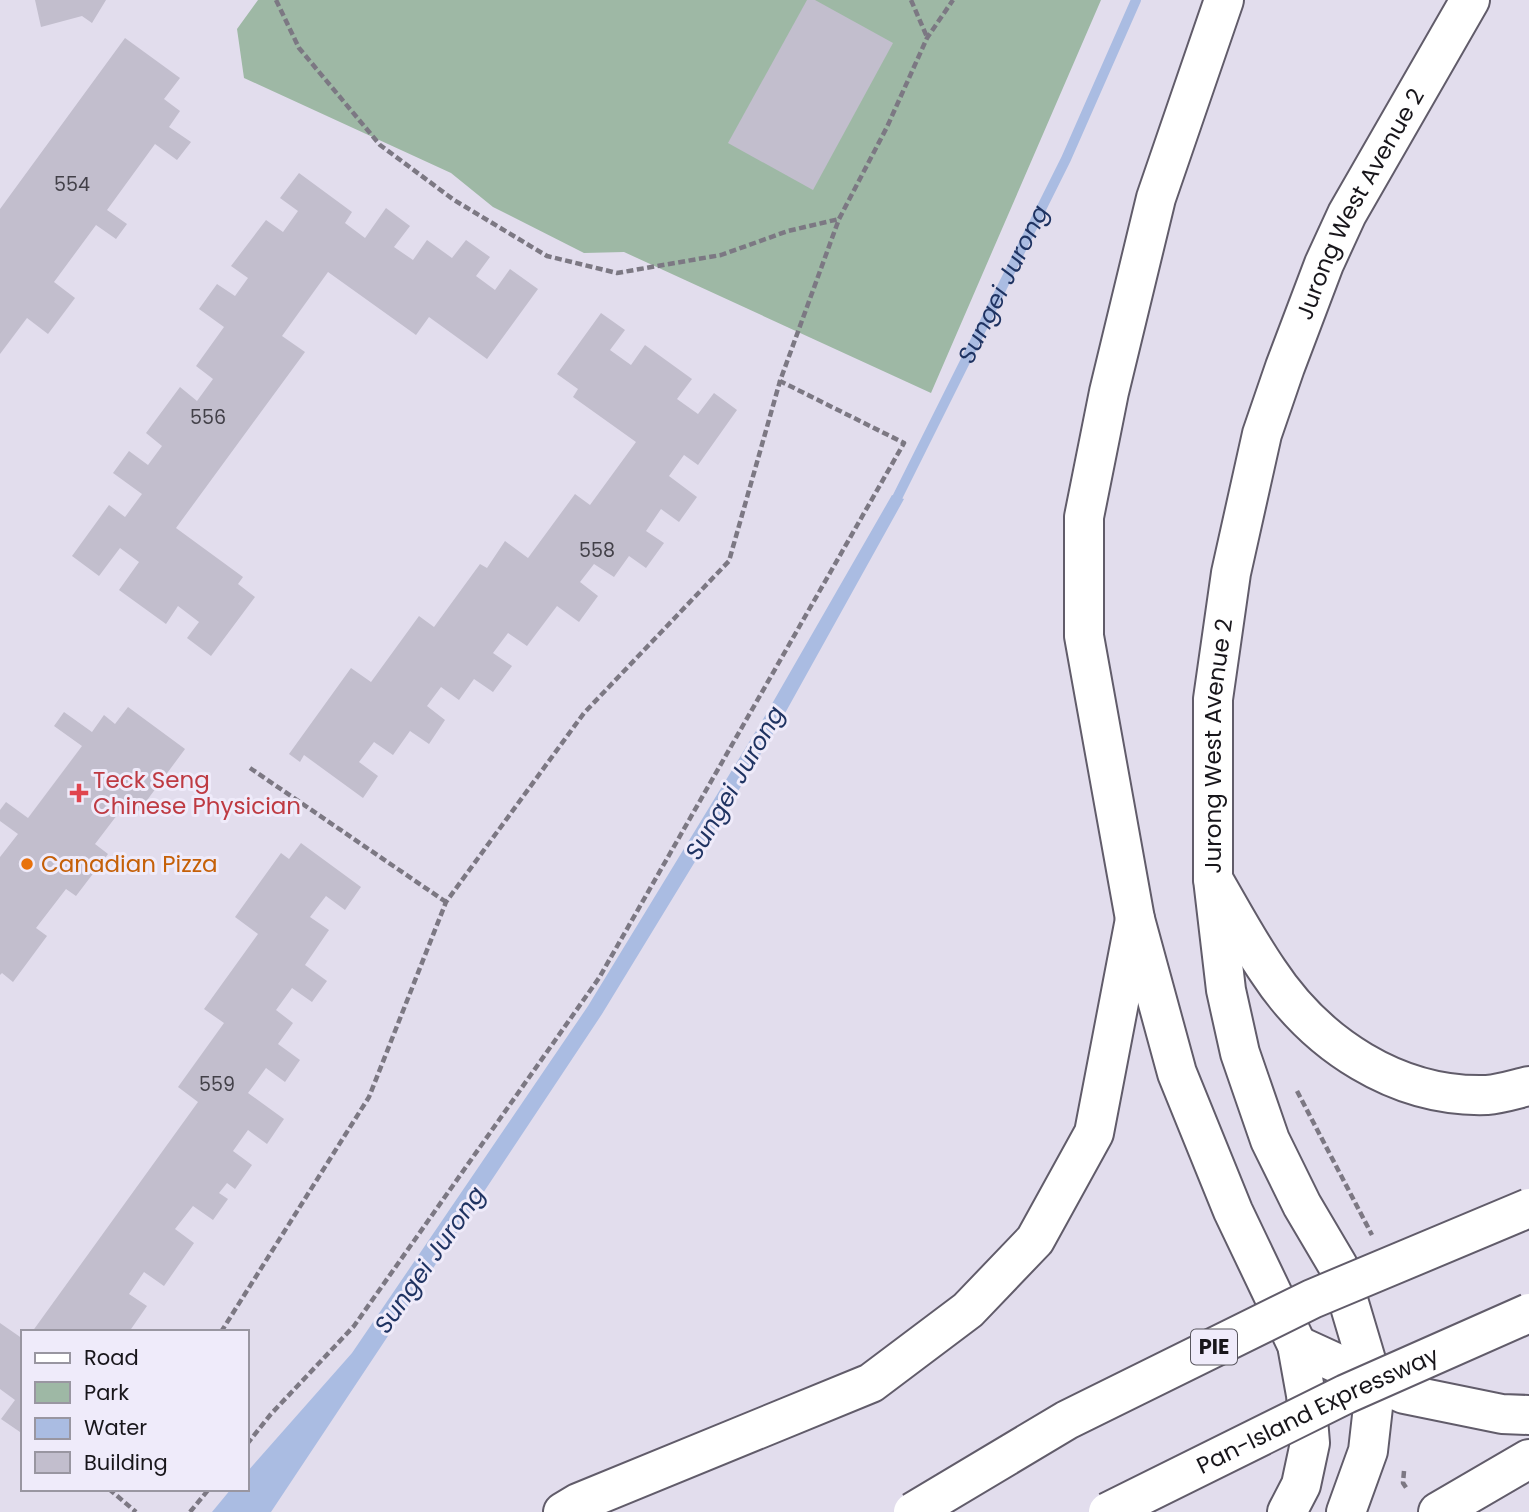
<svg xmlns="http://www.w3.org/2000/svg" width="1529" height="1512" font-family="Poppins,sans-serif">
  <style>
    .green { fill: #9eb8a5 }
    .water { fill: #aabce2 }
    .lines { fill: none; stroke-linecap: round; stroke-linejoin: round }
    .stream { stroke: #aabce2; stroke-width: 10 }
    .building { fill: #c2becd }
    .major-casing { stroke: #615c6a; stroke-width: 42 }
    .highway-casing { stroke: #615c6a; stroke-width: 42 }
    .path { stroke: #7c7883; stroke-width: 4.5; stroke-dasharray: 7 3.5; stroke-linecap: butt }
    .major { stroke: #fff; stroke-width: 38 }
    .highway { stroke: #fff; stroke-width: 38 }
    .highway-bridge-casing { stroke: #615c6a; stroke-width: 42; stroke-linecap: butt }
    .highway-bridge { stroke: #fff; stroke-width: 38 }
    .health-dot { fill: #e0444e; stroke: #efebfa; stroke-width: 2.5 }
    .food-dot { fill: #e8710a; stroke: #efebfa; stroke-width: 2.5 }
    .labels { text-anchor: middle; stroke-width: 6; stroke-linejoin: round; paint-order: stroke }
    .number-label { font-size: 19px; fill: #424048 }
    .shield { fill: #efebfa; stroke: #58565e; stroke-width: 2 }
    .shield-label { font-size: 21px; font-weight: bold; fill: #18161b }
    .street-label { font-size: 23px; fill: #18161b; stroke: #efebfa }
    .health-label { font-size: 23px; fill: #be3a42; stroke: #efebfa; text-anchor: start }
    .food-label { font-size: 23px; fill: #c56008; stroke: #efebfa; text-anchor: start }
    .water-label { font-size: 24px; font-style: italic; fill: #1f3362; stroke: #efebfa }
  </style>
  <rect width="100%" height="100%" fill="#e2dded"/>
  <!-- green -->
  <path class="green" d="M 258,0 L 1101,0 L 931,393 L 624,252 L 584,253 L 493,207 L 451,173 L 244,78 L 237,29 Z"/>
  <!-- water -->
  <path class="water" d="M 892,495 L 904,499 L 779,724 L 602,1014 L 271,1512 L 212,1512 L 231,1489 L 247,1489 L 247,1472 L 352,1353 L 588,1006 L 765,716 Z"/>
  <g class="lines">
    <!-- stream -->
    <path class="stream" id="s1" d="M 892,508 L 1066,159 L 1136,0"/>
  </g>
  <!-- building -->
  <g class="building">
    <path d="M 35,0 L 106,0 L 92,23 L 82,16 L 41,27 Z"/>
    <path d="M 807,0 L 815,0 L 893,43 L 813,190 L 728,143 Z"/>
    <path d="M 125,38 L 180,78 L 164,99 L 180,111 L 169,127 L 191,142 L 177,160 L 155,144 L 107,210 L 127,224 L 116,239 L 96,225 L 54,282 L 75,298 L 48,334 L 27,318 L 0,354 L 0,209 Z"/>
    <path d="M 299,173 L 352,212 L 345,223 L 365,238 L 386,208 L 410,226 L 394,247 L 413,260 L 427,240 L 452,258 L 466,240 L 490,257 L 476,276 L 495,290 L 510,269 L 538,289 L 487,359 L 429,317 L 416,335 L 328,272 L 282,336 L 305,352 L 176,528 L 243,577 L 238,584 L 255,597 L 211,656 L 187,638 L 199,622 L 178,606 L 166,624 L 119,590 L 139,562 L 120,548 L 99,576 L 72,556 L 109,505 L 125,517 L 142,494 L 113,473 L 129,451 L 148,465 L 162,446 L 146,433 L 180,387 L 197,401 L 213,379 L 196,366 L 224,327 L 199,309 L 217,284 L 235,296 L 248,278 L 231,266 L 266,220 L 283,232 L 298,211 L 280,198 Z"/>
    <path d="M 601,313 L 625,330 L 610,350 L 631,365 L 645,345 L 692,379 L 677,399 L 698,414 L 714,393 L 737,410 L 698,465 L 684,455 L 669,476 L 697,497 L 679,522 L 661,509 L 646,531 L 664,543 L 646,568 L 629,556 L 614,577 L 594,564 L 580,582 L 598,596 L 579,622 L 557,606 L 527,646 L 508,633 L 493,653 L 512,666 L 493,692 L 474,679 L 459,700 L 441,687 L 427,706 L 445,720 L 429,744 L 410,731 L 393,755 L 374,742 L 359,762 L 378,776 L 363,798 L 304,755 L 300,762 L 289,754 L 351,668 L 371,682 L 419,616 L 434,627 L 480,564 L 487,568 L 505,541 L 528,558 L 575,494 L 590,505 L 636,442 L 573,397 L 578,389 L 557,374 Z"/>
    <path d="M 128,707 L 185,749 L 139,811 L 127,802 L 95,844 L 108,854 L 76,896 L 66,889 L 36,928 L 47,936 L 13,982 L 2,973 L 0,975 L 0,857 L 18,834 L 0,821 L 0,810 L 6,802 L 28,818 L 82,746 L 54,726 L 64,712 L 92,732 L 104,715 L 115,724 Z"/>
    <path d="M 301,843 L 361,887 L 345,910 L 326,896 L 310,917 L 329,930 L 305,965 L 327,981 L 312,1002 L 292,988 L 276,1010 L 293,1023 L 278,1044 L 300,1060 L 285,1082 L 266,1068 L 248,1093 L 284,1119 L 267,1144 L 248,1130 L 233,1151 L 252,1165 L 235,1189 L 227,1183 L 219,1193 L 228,1199 L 213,1220 L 193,1206 L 175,1229 L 194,1243 L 164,1286 L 144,1272 L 129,1294 L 147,1306 L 129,1332 L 32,1332 L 198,1102 L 178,1087 L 224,1023 L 204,1009 L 258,934 L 235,917 L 281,853 L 289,859 Z"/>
    <path d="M 0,1323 L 23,1339 L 23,1427 L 20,1432 L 1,1419 L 15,1400 L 0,1389 Z"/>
  </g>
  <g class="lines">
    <defs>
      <g id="major">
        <path d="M 1224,0 L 1156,198 L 1109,392 L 1084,517 L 1084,636 L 1135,919 L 1177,1073 L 1233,1211 L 1297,1345 L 1306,1395 L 1310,1443 L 1301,1485 L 1287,1512"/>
        <path id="s2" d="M 1346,1512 L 1368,1451 L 1374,1398 L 1371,1377 L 1338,1266 L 1302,1205 L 1270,1140 L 1240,1053 L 1226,990 L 1213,879 L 1213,699 L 1231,573 L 1262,434 L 1285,367 L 1324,264 L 1347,214 L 1470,0"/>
      </g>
      <g id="highway">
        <path d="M 1213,879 C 1231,910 1248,942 1268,971 C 1316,1044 1397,1098 1487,1095 C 1501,1094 1516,1089 1529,1086"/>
        <path d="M 1297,1345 L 1404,1394 L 1502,1414 L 1529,1415"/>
        <path d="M 563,1512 L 578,1503 L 871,1383 L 968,1310 L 1035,1240 L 1094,1133 L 1135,919"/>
        <path d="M 1438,1512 L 1529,1459"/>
      </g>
    </defs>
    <!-- major casing -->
    <use href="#major" class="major-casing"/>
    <!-- highway casing -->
    <use href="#highway" class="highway-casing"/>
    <!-- path -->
    <g class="path">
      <path d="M 276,0 L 299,48 L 380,145 L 454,200 L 547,256 L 617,273 L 721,255 L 788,231 L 839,219"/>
      <path d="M 911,0 L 927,37"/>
      <path d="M 250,768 L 446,902"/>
      <path d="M 1297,1091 L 1372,1235"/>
      <path d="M 221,1332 L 369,1097 L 446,902 L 584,713 L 729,561 L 780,381"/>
      <path d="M 247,1444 L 271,1414 L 354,1326 L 599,978 L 904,443 L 780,381 L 839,219 L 887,127 L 927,38 L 953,0"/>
      <path d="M 1404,1471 L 1403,1483 L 1407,1489"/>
      <path d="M 109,1489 L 136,1512"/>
      <path d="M 190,1512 L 209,1489"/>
    </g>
    <!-- major -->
    <use href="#major" class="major"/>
    <!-- highway -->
    <use href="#highway" class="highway"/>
    <defs>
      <g id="highway-bridge">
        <path d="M 913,1512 L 1067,1420 L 1312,1299 L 1529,1208"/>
        <path id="s3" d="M 1108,1512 L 1346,1394 L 1529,1313"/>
      </g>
    </defs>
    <!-- highway-bridge casing -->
    <use href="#highway-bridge" class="highway-bridge-casing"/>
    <!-- highway-bridge -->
    <use href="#highway-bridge" class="highway-bridge"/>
  </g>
  <!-- markers -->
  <path class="health-dot" d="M75.5 782.5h7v7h7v7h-7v7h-7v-7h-7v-7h7z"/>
  <circle class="food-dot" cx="27" cy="864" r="7"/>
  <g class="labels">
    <!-- number labels -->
    <g class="number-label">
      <text x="72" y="191">554</text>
      <text x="208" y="424">556</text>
      <text x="597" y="557">558</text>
      <text x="217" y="1091">559</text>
    </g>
    <!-- shield labels -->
    <rect class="shield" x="1191" y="1329.5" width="46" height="35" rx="5"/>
    <g class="shield-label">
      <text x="1214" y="1354">PIE</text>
    </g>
    <!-- street labels -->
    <g class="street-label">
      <text dy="8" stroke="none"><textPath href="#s2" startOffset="1367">Jurong West Avenue 2</textPath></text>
      <text dy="8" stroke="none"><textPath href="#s2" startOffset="800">Jurong West Avenue 2</textPath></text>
      <text dy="8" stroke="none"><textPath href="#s3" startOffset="233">Pan-Island Expressway</textPath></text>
    </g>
    <!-- health labels -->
    <g class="health-label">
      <text x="93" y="788">Teck Seng<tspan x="93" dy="26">Chinese Physician</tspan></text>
    </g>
    <!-- food labels -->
    <g class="food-label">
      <text x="41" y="872">Canadian Pizza</text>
    </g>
    <!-- water labels -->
    <g class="water-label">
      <text dy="8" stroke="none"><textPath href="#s1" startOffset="250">Sungei Jurong</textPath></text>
      <text transform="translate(735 783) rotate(-60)" y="8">Sungei Jurong</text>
      <text transform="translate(430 1260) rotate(-55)" y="8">Sungei Jurong</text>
    </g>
  </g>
  <!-- legend -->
  <rect x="21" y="1330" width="228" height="161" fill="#efebfa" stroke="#9996a1" stroke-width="2"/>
  <rect x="35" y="1353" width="35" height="10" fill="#ffffff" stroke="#9996a1" stroke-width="2"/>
  <text x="84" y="1365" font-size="21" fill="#18161b">Road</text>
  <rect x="35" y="1382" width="35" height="21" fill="#9eb8a5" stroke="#9996a1" stroke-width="2"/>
  <text x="84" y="1400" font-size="21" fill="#18161b">Park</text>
  <rect x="35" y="1418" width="35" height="21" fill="#aabce2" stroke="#9996a1" stroke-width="2"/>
  <text x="84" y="1435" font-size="21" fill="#18161b">Water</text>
  <rect x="35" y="1452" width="35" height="21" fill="#c2becd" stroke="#9996a1" stroke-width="2"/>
  <text x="84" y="1470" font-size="21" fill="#18161b">Building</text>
</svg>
